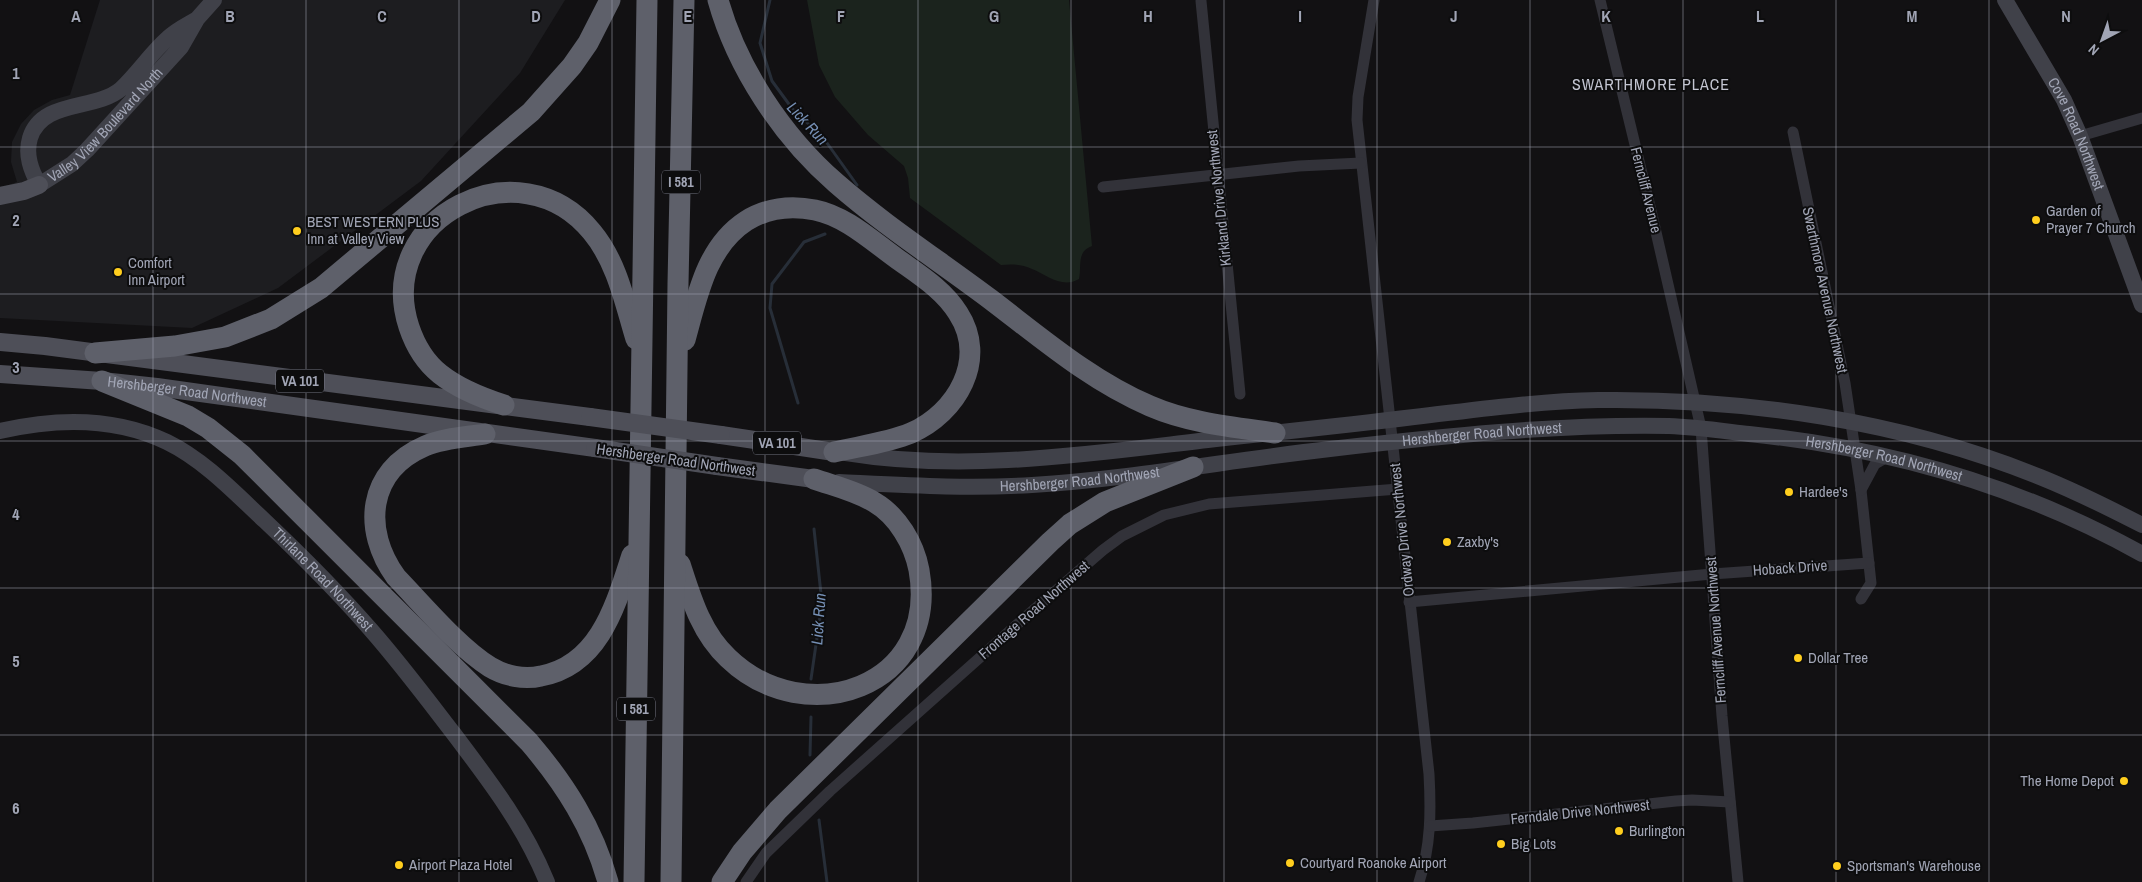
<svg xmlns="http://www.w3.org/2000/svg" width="2142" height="882" font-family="'Archivo Narrow',sans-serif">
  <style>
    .built { fill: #1d1d20 }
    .green { fill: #1b231d }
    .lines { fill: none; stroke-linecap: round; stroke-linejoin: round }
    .stream { stroke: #272e38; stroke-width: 3 }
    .street { stroke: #323239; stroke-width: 11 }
    .secondary { stroke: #404149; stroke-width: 16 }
    .primary { stroke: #4e4f58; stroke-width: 18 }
    .highway { stroke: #5e606a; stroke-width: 21 }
    .primary-bridge { stroke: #4e4f58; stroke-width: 18 }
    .grid { fill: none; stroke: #a1a5b5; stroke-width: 1; stroke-opacity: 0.55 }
    .poi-dot { fill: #ffce1e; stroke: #0d0d0e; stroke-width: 2 }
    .labels { text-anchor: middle; stroke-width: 4; stroke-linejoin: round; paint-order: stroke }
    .shield { fill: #0d0d0e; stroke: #757783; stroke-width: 1 }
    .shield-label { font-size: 14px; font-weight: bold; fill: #a1a5b5 }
    .street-label { font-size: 15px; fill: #a1a5b5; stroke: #0d0d0e }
    .poi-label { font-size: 15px; fill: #a1a5b5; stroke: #0d0d0e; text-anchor: start }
    .neighbourhood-label { font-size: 16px; letter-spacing: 1px; fill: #c3c5d1; stroke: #0d0d0e }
    .water-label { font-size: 16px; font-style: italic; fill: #758fb4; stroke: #0d0d0e }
    .grid-label { font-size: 16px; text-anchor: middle; font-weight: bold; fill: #a1a5b5; stroke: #0d0d0e; stroke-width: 4; stroke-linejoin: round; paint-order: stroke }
  </style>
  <rect width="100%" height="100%" fill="#121113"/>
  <!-- built -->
  <path class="built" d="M 100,0 L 565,0 L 520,73 L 421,181 L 278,288 L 192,328 L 0,318 L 0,188 L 17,182 L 11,162 L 12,142 L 21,124 L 34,110 L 52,100 L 70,95 Z"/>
  <!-- green -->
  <path class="green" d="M 807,0 L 1069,0 L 1092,246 C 1076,252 1082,266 1079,279 C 1062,289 1047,275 1032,269 C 1021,264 1012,264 1001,265 L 910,198 L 908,178 L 904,166 L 868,135 L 835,97 L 819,65 Z"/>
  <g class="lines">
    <!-- stream -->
    <g class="stream">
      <path d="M 770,0 L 760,43 L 772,81 L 794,111 L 822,136 L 857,185"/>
      <path d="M 798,403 L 770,308 L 772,284 L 804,242 L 825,234"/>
      <path d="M 811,679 L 822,603 L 814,529"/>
      <path d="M 810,755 L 811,717"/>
      <path d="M 819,820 L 827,882"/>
    </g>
    <!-- street -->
    <g class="street">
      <path d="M 1374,0 L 1358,97 L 1357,120 L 1429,774 C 1431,811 1431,846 1419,882"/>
      <path d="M 1600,0 L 1653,219 L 1701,428 L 1722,716 L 1738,882"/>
      <path d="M 1201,1 L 1240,394"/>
      <path d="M 1793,132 L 1845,383 L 1861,490 L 1871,583 L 1861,599"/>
      <path d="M 2080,136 L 2142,118"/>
      <path d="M 1103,187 L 1299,166 L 1361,163"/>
      <path d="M 1861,490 L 1875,464 L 1887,457"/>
      <path d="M 1409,602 L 1712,574 L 1869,563"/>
      <path d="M 1430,826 L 1473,823 L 1676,801 L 1692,800 L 1730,802"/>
      <path d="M 746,882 L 766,853 L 830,791 L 1013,628 L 1103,550 L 1122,536 L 1164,515 L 1209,504 L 1398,489"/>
    </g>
    <!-- secondary -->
    <g class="secondary">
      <path id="s1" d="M 2005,0 L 2064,100 L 2080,136 L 2142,305"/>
      <path id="s2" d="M 197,19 C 187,25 176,30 168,38 C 151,53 138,73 121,89 C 95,111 42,99 30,138 C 25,155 31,170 39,185 L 72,164 L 87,150 L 181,47 L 197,19 L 214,0"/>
      <path id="s3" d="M 0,431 C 56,418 115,417 167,442 C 204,460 235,493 265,521 C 302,556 338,592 371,630 C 400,663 427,699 454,734 C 491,783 524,826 547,882"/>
      <path d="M 846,453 C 968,473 1094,453 1216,439 C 1282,432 1348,425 1414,417 C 1475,410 1537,401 1598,400 C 1747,398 1902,421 2040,477 C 2075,491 2109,508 2142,525"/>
      <path id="s4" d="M 839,482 C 903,485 967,489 1032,485 C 1132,479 1231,460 1330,449 C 1443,436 1556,424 1669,426 C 1696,427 1723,431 1749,434 C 1887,448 2020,486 2142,554"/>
    </g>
    <!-- primary -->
    <g class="primary">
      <path d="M 0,196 L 24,191 L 39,185"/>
      <path d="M 0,342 L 45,346 L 590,417"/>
      <path id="s5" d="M 0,374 L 102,381 L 157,387 L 595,448"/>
      <path d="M 721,435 L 834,452"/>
      <path d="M 717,466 L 814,479"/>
    </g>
    <!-- highway -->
    <g class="highway">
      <path d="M 718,0 C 737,68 782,136 836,183 C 884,225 938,260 990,299 C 1040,337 1091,381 1150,406 C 1189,423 1233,427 1275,433"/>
      <path d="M 685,340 C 697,297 706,247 746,221 C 767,208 791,205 815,210 C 845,216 871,240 896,258 C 918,274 943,289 958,313 C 988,359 957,413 911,433 C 887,443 860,446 834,452"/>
      <path d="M 95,353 L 175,346 L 225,337 L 271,319 L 321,288 L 531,112 L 572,66 L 588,43 L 610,0"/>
      <path d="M 102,381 L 188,416 L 208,428 L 242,455 L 529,742 C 565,784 593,828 608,882"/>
      <path d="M 504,405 C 482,398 459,389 440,374 C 425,362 415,345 409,327 C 373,217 520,143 592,232 C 617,262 625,303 636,339"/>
      <path d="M 485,434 C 466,437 443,438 425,446 C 367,471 362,530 396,577 C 423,605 458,647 490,667 C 505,676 524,680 541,676 C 600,665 616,604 632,555"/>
      <path d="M 680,564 C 691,598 701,633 728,658 C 806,733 940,687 919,570 C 914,544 898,516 874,502 C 856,491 834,486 814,479"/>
      <path d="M 634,882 L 647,0"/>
      <path d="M 671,882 L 678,284 L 684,0"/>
      <path d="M 722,882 L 742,852 L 778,810 L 1050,542 L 1070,524 L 1105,502 L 1193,467"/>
    </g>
    <!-- primary-bridge -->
    <g class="primary-bridge">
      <path d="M 590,417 L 721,435"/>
      <path d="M 595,448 L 717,466"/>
    </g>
  </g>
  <!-- grid -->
  <path class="grid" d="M 153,0 L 153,882M 306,0 L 306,882M 459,0 L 459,882M 612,0 L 612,882M 765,0 L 765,882M 918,0 L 918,882M 1071,0 L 1071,882M 1224,0 L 1224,882M 1377,0 L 1377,882M 1530,0 L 1530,882M 1683,0 L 1683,882M 1836,0 L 1836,882M 1989,0 L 1989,882M 0,147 L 2142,147M 0,294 L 2142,294M 0,441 L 2142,441M 0,588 L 2142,588M 0,735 L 2142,735"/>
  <!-- markers -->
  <g class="poi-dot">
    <circle cx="2036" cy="220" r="5"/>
    <circle cx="297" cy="231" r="5"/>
    <circle cx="118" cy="272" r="5"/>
    <circle cx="1789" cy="492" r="5"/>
    <circle cx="1447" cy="542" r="5"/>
    <circle cx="1798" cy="658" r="5"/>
    <circle cx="2124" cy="781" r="5"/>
    <circle cx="1619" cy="831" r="5"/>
    <circle cx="1501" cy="844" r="5"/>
    <circle cx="1290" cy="863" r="5"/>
    <circle cx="399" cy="865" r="5"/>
    <circle cx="1837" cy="866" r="5"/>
  </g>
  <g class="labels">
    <!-- shield labels -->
    <g class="shield">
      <rect x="662" y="170.5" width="38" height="23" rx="4"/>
      <rect x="276" y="369.5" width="48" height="23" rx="4"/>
      <rect x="753" y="431.5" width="48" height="23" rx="4"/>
      <rect x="617" y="697.5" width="38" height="23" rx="4"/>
    </g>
    <g class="shield-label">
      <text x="681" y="187">I 581</text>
      <text x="300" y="386">VA 101</text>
      <text x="777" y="448">VA 101</text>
      <text x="636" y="714">I 581</text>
    </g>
    <!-- street labels -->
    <g class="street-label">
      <text dy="5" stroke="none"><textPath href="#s2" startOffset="351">Valley View Boulevard North</textPath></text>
      <text dy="5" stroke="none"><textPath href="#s1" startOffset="152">Cove Road Northwest</textPath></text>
      <text transform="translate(1646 190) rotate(76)" y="5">Ferncliff Avenue</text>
      <text transform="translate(1219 198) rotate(-96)" y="5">Kirkland Drive Northwest</text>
      <text transform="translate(1825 290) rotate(78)" y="5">Swarthmore Avenue Northwest</text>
      <text dy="5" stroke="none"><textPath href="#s5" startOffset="188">Hershberger Road Northwest</textPath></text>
      <text dy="5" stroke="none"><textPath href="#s4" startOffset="646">Hershberger Road Northwest</textPath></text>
      <text dy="5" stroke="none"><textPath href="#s4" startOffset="1051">Hershberger Road Northwest</textPath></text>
      <text transform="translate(676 460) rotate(8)" y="5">Hershberger Road Northwest</text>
      <text dy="5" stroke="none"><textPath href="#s4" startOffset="241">Hershberger Road Northwest</textPath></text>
      <text transform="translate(1402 530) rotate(-96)" y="5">Ordway Drive Northwest</text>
      <text transform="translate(1790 568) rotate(-4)" y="5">Hoback Drive</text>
      <text dy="5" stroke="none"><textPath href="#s3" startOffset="379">Thirlane Road Northwest</textPath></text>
      <text transform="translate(1034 610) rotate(-41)" y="5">Frontage Road Northwest</text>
      <text transform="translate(1716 630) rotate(-94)" y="5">Ferncliff Avenue Northwest</text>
      <text transform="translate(1580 812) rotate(-6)" y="5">Ferndale Drive Northwest</text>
    </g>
    <!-- poi labels -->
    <g class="poi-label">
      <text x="2046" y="216">Garden of<tspan x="2046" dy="17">Prayer 7 Church</tspan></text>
      <text x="307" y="227">BEST WESTERN PLUS<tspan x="307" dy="17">Inn at Valley View</tspan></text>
      <text x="128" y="268">Comfort<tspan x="128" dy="17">Inn Airport</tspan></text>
      <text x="1799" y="497">Hardee's</text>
      <text x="1457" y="547">Zaxby's</text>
      <text x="1808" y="663">Dollar Tree</text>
      <text x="2114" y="786" text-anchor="end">The Home Depot</text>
      <text x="1629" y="836">Burlington</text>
      <text x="1511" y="849">Big Lots</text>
      <text x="1300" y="868">Courtyard Roanoke Airport</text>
      <text x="409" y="870">Airport Plaza Hotel</text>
      <text x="1847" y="871">Sportsman's Warehouse</text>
    </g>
    <!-- neighbourhood labels -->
    <g class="neighbourhood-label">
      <text x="1651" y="90">SWARTHMORE PLACE</text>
    </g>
    <!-- water labels -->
    <g class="water-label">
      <text transform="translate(808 123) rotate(47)" y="6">Lick Run</text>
      <text transform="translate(818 619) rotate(-86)" y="6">Lick Run</text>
    </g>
  </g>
  <g class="grid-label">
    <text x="76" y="22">A</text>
    <text x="230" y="22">B</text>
    <text x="382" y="22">C</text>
    <text x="536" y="22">D</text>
    <text x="688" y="22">E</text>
    <text x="841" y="22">F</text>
    <text x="994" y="22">G</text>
    <text x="1148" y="22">H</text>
    <text x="1300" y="22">I</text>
    <text x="1454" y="22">J</text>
    <text x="1606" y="22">K</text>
    <text x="1760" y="22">L</text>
    <text x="1912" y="22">M</text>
    <text x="2066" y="22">N</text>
    <text x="16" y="79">1</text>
    <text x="16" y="226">2</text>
    <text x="16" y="373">3</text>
    <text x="16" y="520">4</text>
    <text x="16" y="667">5</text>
    <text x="16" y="814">6</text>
  </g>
  <!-- north arrow -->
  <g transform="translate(2102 40) rotate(221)" stroke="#0d0d0e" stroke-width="4" paint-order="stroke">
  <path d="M0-4L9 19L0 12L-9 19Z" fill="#a1a5b5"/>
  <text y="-8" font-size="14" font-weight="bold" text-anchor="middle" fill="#a1a5b5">N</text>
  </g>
</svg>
